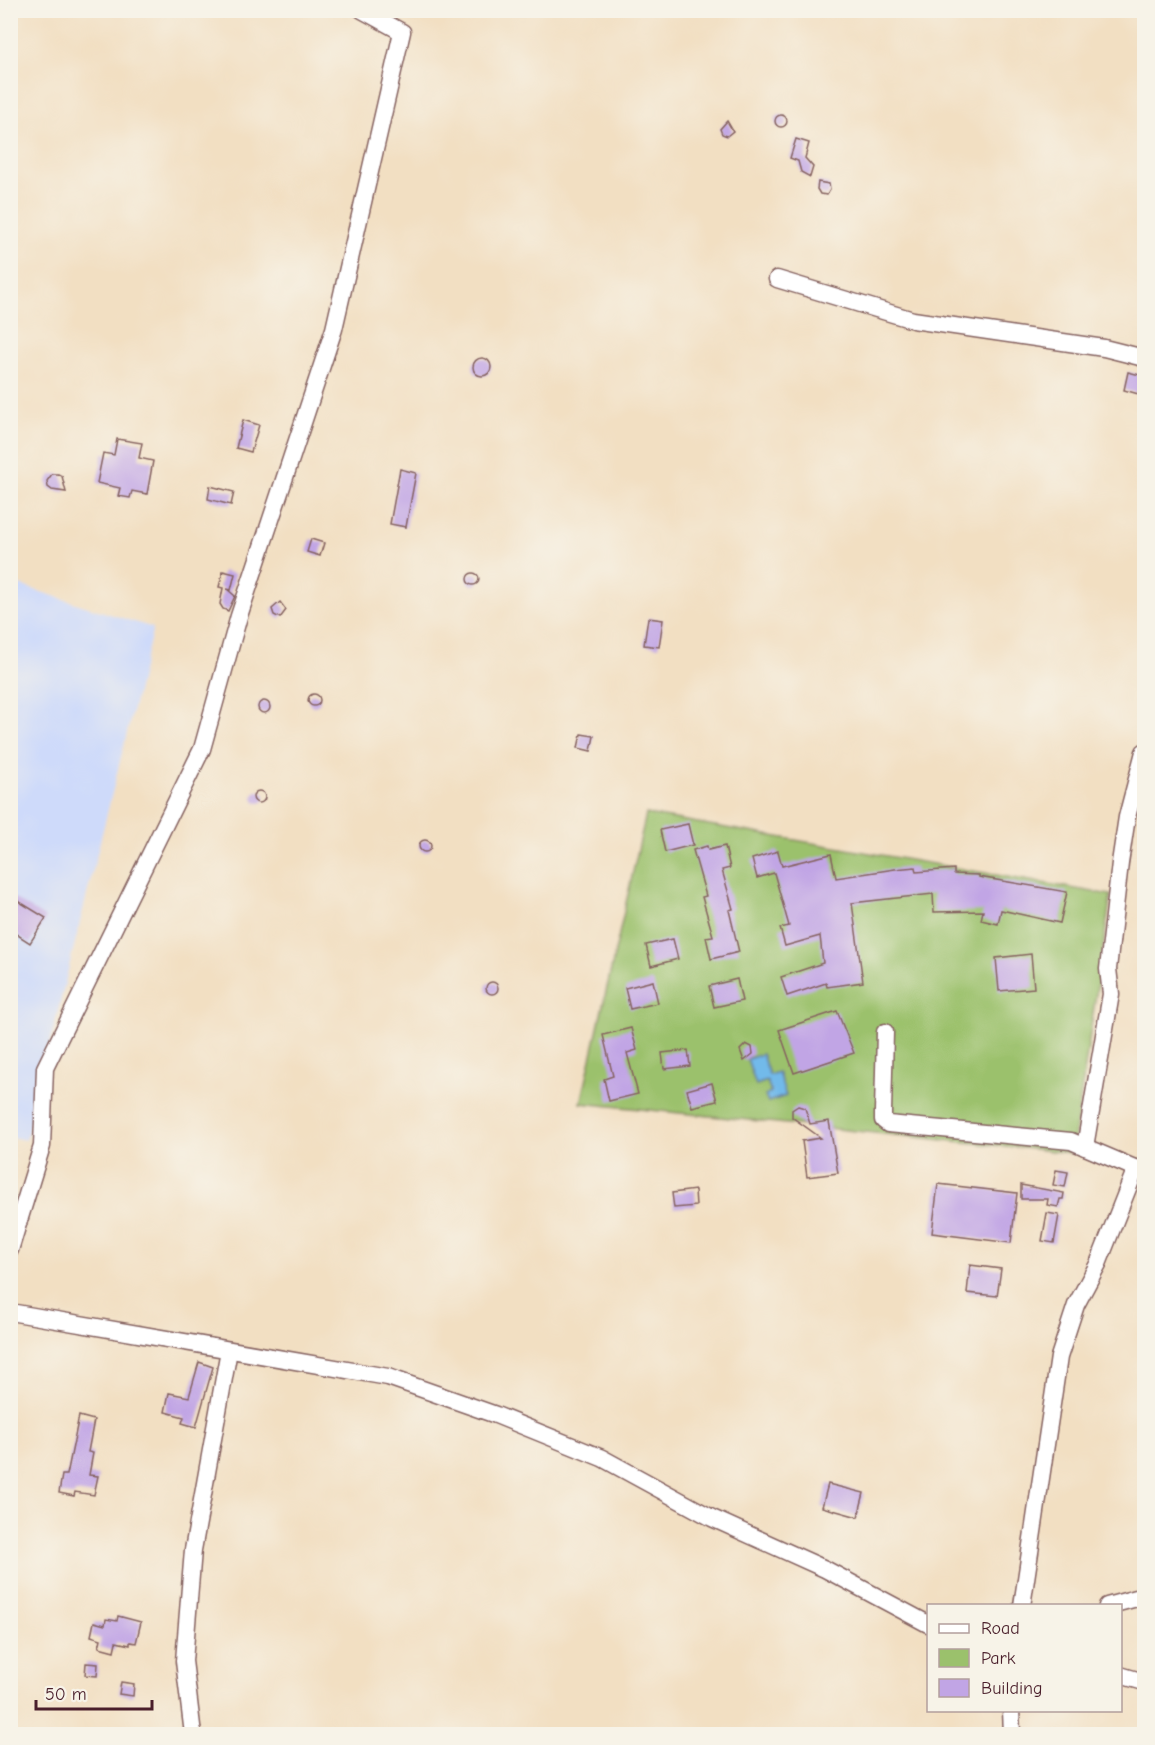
<svg xmlns="http://www.w3.org/2000/svg" width="1155" height="1745" font-family="'Comic Neue',sans-serif">
  <style>
    .built { fill: #cedafa }
    .green { fill: #9bc16c; stroke: #72704c; stroke-width: 1.5 }
    .water { fill: #72baea; stroke: #5e6c8a; stroke-width: 1.5 }
    .building { fill: #c1a5e5 }
    .lines { fill: none; stroke-linecap: round; stroke-linejoin: round }
    .minor-casing { stroke: #856260; stroke-width: 19 }
    .minor { stroke: #fff; stroke-width: 16 }
  </style>
  <rect width="100%" height="100%" fill="#f7f3e8"/>
  <filter id="ink" filterUnits="userSpaceOnUse"><feTurbulence type="fractalNoise" baseFrequency=".0167" numOctaves="2"/><feDisplacementMap in="SourceGraphic" scale="12" xChannelSelector="R" yChannelSelector="G"/><feConvolveMatrix kernelMatrix="1 2 1 2 8 2 1 2 1" color-interpolation-filters="sRGB"/></filter>
  <filter id="wash" filterUnits="userSpaceOnUse"><feTurbulence type="fractalNoise" baseFrequency=".008" numOctaves="4" result="noise"/><feDisplacementMap in="SourceGraphic" scale="24" xChannelSelector="R" yChannelSelector="G"/><feGaussianBlur stdDeviation="1.35" result="paint"/><feColorMatrix in="noise" values="0 0 0 0 0 0 0 0 0 0 0 0 0 0 0 0 0 1.4 0 .05"/><feComposite in="paint" operator="in"/></filter>
  <g filter="url(#wash)">
    <rect width="100%" height="100%" fill="#f2dfc2"/>
    <!-- built -->
    <path class="built" d="M 10,582 L 153,628 L 26,1140 L 10,1137 Z"/>
    <!-- green -->
    <path class="green" d="M 646,814 L 1111,895 L 1072,1153 L 581,1103 Z"/>
    <!-- water -->
    <path class="water" d="M 762,1054 L 769,1075 L 778,1072 L 786,1096 L 768,1102 L 765,1095 L 771,1092 L 767,1081 L 756,1085 L 747,1059 Z"/>
    <g id="blocks">
      <!-- building -->
      <g class="building">
        <circle cx="781" cy="121" r="6"/>
        <path d="M 727,121 L 733,131 L 727,136 L 722,134 L 720,129 Z"/>
        <path d="M 796,139 L 809,143 L 805,158 L 813,167 L 810,177 L 801,172 L 798,161 L 790,158 Z"/>
        <path d="M 818,182 L 829,184 L 830,190 L 827,195 L 820,194 L 817,189 Z"/>
        <circle cx="482" cy="367" r="9"/>
        <path d="M 1128,372 L 1144,376 L 1142,395 L 1124,390 Z"/>
        <path d="M 243,420 L 259,425 L 251,452 L 236,448 Z"/>
        <path d="M 117,439 L 142,443 L 139,458 L 153,461 L 147,494 L 132,491 L 130,498 L 118,496 L 120,488 L 97,483 L 103,453 L 114,455 Z"/>
        <path d="M 400,469 L 416,473 L 406,527 L 390,524 Z"/>
        <path d="M 52,474 L 58,474 L 62,476 L 66,492 L 52,490 L 48,487 L 47,481 Z"/>
        <path d="M 210,486 L 234,492 L 231,505 L 208,499 Z"/>
        <path d="M 311,539 L 324,543 L 320,556 L 307,552 Z"/>
        <path d="M 223,571 L 235,574 L 231,590 L 227,589 L 235,596 L 228,611 L 223,609 L 220,604 L 223,588 L 219,587 Z"/>
        <circle cx="473" cy="579" r="6"/>
        <path d="M 280,602 L 286,610 L 280,618 L 274,615 L 272,609 Z"/>
        <path d="M 648,618 L 663,620 L 659,647 L 644,645 Z"/>
        <circle cx="314" cy="700" r="6"/>
        <circle cx="264" cy="707" r="6"/>
        <path d="M 581,734 L 594,736 L 591,751 L 578,748 Z"/>
        <circle cx="259" cy="797" r="6"/>
        <path d="M 688,824 L 693,845 L 665,852 L 660,830 Z"/>
        <circle cx="425" cy="846" r="6"/>
        <path d="M 707,846 L 708,850 L 725,846 L 730,868 L 722,870 L 733,909 L 729,910 L 739,952 L 711,959 L 706,937 L 713,936 L 702,897 L 706,896 L 693,850 Z"/>
        <path d="M 778,851 L 782,866 L 831,854 L 836,878 L 895,869 L 915,867 L 916,872 L 954,869 L 954,874 L 979,875 L 979,877 L 1067,892 L 1060,923 L 1001,910 L 998,924 L 981,920 L 983,911 L 934,912 L 933,894 L 852,903 L 863,982 L 827,987 L 826,983 L 787,996 L 781,977 L 823,963 L 820,936 L 785,946 L 780,928 L 789,926 L 774,873 L 757,878 L 752,859 Z"/>
        <path d="M 10,896 L 46,918 L 30,943 L 10,930 Z"/>
        <path d="M 673,939 L 678,959 L 651,966 L 646,945 Z"/>
        <path d="M 1031,954 L 1034,988 L 999,991 L 996,958 Z"/>
        <path d="M 737,979 L 742,1001 L 714,1007 L 709,986 Z"/>
        <path d="M 653,981 L 658,1003 L 630,1009 L 625,988 Z"/>
        <circle cx="492" cy="988" r="6"/>
        <path d="M 837,1011 L 854,1053 L 794,1073 L 779,1030 Z"/>
        <path d="M 631,1028 L 637,1050 L 627,1053 L 638,1094 L 609,1101 L 604,1079 L 613,1076 L 603,1035 Z"/>
        <path d="M 746,1044 L 752,1047 L 753,1054 L 744,1061 L 740,1050 Z"/>
        <path d="M 688,1050 L 690,1066 L 664,1069 L 662,1053 Z"/>
        <path d="M 712,1083 L 717,1101 L 692,1107 L 687,1090 Z"/>
        <path d="M 798,1106 L 805,1108 L 810,1124 L 829,1121 L 838,1173 L 807,1177 L 802,1141 L 821,1138 L 792,1117 L 792,1110 Z"/>
        <path d="M 1056,1170 L 1068,1172 L 1065,1187 L 1053,1185 Z"/>
        <path d="M 938,1184 L 1017,1193 L 1011,1243 L 932,1233 Z"/>
        <path d="M 1021,1185 L 1064,1193 L 1063,1199 L 1060,1199 L 1058,1207 L 1047,1205 L 1048,1199 L 1021,1199 Z"/>
        <path d="M 695,1190 L 696,1206 L 674,1208 L 672,1193 Z"/>
        <path d="M 1047,1213 L 1059,1215 L 1054,1243 L 1042,1241 Z"/>
        <path d="M 970,1265 L 1001,1269 L 997,1296 L 967,1293 Z"/>
        <path d="M 199,1362 L 213,1367 L 196,1427 L 182,1423 L 184,1417 L 165,1412 L 169,1393 L 189,1397 Z"/>
        <path d="M 79,1416 L 94,1420 L 88,1452 L 93,1453 L 89,1475 L 98,1476 L 94,1495 L 75,1492 L 74,1496 L 59,1493 L 62,1475 L 67,1475 Z"/>
        <path d="M 828,1484 L 864,1493 L 858,1517 L 822,1507 Z"/>
        <path d="M 118,1616 L 141,1622 L 136,1643 L 130,1642 L 130,1645 L 116,1642 L 114,1651 L 99,1647 L 101,1639 L 91,1636 L 94,1622 L 105,1625 L 106,1619 L 117,1621 Z"/>
        <path d="M 86,1663 L 98,1664 L 97,1676 L 85,1675 Z"/>
        <path d="M 121,1682 L 134,1684 L 133,1696 L 119,1694 Z"/>
      </g>
    </g>
  </g>
  <g filter="url(#ink)">
    <use href="#blocks" fill-opacity="0" stroke="#856260" stroke-width="1.5"/>
    <g class="lines">
      <defs>
        <g id="minor">
          <path d="M 777,279 L 913,320 L 1104,348 L 1144,358"/>
          <path d="M 885,1032 L 883,1112 L 883,1120 L 888,1124 L 1071,1141 L 1144,1172"/>
          <path d="M 1085,1147 L 1111,994 L 1108,969 L 1120,863 L 1127,817 L 1144,752"/>
          <path d="M 10,1250 L 42,1146 L 45,1068 L 202,749 L 239,616 L 334,329 L 402,32 L 362,10"/>
          <path d="M 10,1312 L 388,1377 L 496,1415 L 602,1458 L 712,1518 L 825,1569 L 928,1624"/>
          <path d="M 1022,1606 L 1059,1357 L 1076,1305 L 1098,1264 L 1136,1168"/>
          <path d="M 1107,1606 L 1144,1596"/>
          <path d="M 1120,1675 L 1144,1682"/>
          <path d="M 1011,1710 L 1012,1734"/>
          <path d="M 193,1734 L 184,1661 L 193,1550 L 229,1350"/>
        </g>
      </defs>
      <!-- minor casing -->
      <use href="#minor" class="minor-casing"/>
      <!-- minor -->
      <use href="#minor" class="minor"/>
    </g>
  </g>
  <!-- margin -->
  <rect width="1155" height="1745" fill="none" stroke="#f7f3e8" stroke-width="36"/>
  <!-- legend -->
  <rect x="927" y="1604" width="195" height="108" fill="#f7f3e8" stroke="#b29e9c" stroke-width="1.5"/>
  <rect x="939" y="1624" width="30" height="9" fill="#ffffff" stroke="#b29e9c" stroke-width="1.5"/>
  <text x="981" y="1634" font-size="18" fill="#4a1f2b">Road</text>
  <rect x="939" y="1649" width="30" height="18" fill="#9bc16c" stroke="#b29e9c" stroke-width="1.5"/>
  <text x="981" y="1664" font-size="18" fill="#4a1f2b">Park</text>
  <rect x="939" y="1679" width="30" height="18" fill="#c1a5e5" stroke="#b29e9c" stroke-width="1.5"/>
  <text x="981" y="1694" font-size="18" fill="#4a1f2b">Building</text>
  <!-- scale -->
  <path d="M36 1700v9h116v-9" fill="none" stroke="#4a1f2b" stroke-width="3"/>
  <text x="45" y="1700" font-size="18" fill="#4a1f2b" stroke="#f7f3e8" stroke-width="4.5" paint-order="stroke">50 m</text>
</svg>
